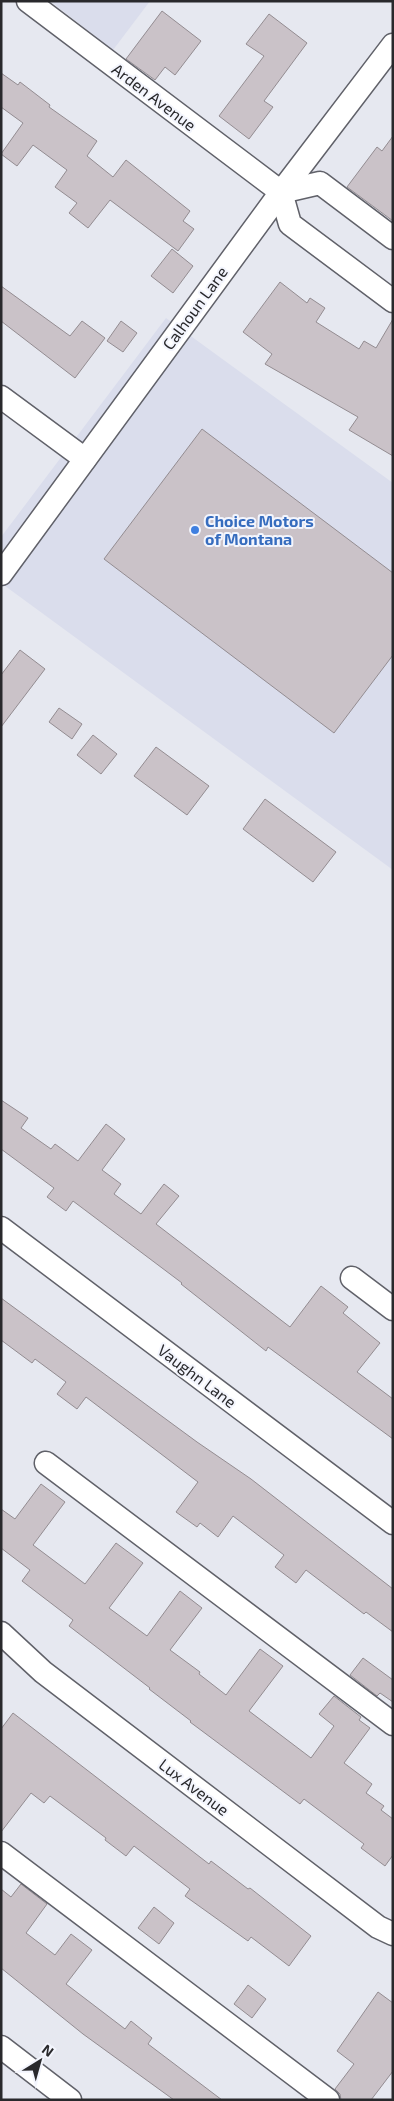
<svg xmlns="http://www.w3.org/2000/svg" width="394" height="2101" font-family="'Exo 2',sans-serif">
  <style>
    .built { fill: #daddec }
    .building { fill: #cac2c8; stroke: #938c91 }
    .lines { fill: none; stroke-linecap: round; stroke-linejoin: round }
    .minor-casing { stroke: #606169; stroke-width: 25 }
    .minor { stroke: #fff; stroke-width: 22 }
    .shop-dot { fill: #3f7fe0; stroke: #f3f5fd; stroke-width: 2 }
    .labels { text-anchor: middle; stroke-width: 4; stroke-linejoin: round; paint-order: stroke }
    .street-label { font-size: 16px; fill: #29292c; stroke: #f3f5fd }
    .shop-label { font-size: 16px; font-weight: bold; fill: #366cbe; stroke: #f3f5fd; text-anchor: start }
  </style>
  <rect width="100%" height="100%" fill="#e6e8f0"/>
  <!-- built -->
  <g class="built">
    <path d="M 50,1 L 150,1 L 113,50 Z"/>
    <path d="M 166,318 L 393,483 L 393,870 L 1,583 L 1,537 Z"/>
  </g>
  <!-- building -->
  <g class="building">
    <path d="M 162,11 L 201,41 L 175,75 L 165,67 L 155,80 L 126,59 Z"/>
    <path d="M 269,14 L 307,43 L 264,101 L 273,107 L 249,139 L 219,116 L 264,56 L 246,44 Z"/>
    <path d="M 1,73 L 18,85 L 20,82 L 50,105 L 49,107 L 97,141 L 87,156 L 113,177 L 126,160 L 190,211 L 183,221 L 194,229 L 178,251 L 110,200 L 88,228 L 69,213 L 77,203 L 55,187 L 67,170 L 33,145 L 17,166 L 1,154 L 23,123 L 1,107 Z"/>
    <path d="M 393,136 L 393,221 L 347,187 L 377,147 L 382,151 Z"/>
    <path d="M 172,249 L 193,266 L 173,293 L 151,276 Z"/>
    <path d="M 280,282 L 307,303 L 310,298 L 325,308 L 316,322 L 359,349 L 364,341 L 376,348 L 393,319 L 393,456 L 349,430 L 358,417 L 265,364 L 272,354 L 243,332 Z"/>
    <path d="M 1,286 L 70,336 L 82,321 L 105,338 L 75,378 L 1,321 Z"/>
    <path d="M 121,321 L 137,333 L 123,352 L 107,341 Z"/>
    <path d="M 202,429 L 393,573 L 393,655 L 334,733 L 104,559 Z"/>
    <path d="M 20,650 L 45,669 L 1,727 L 1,675 Z"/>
    <path d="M 59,708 L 82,724 L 72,739 L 49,722 Z"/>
    <path d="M 93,735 L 117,754 L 101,774 L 77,755 Z"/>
    <path d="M 156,747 L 209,786 L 187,815 L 134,776 Z"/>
    <path d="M 265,799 L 336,852 L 313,882 L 243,829 Z"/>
    <path d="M 1,1100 L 28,1118 L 21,1128 L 51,1149 L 55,1144 L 78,1161 L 106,1124 L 125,1139 L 102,1170 L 121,1184 L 114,1194 L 141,1214 L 164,1184 L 179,1196 L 156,1224 L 290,1327 L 321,1286 L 348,1307 L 343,1313 L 380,1343 L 357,1372 L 393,1399 L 393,1439 L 268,1347 L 266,1351 L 181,1284 L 182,1283 L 73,1201 L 66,1211 L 47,1197 L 54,1188 L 1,1149 Z"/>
    <path d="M 1,1298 L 197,1442 L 251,1479 L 393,1589 L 393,1632 L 366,1612 L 364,1614 L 306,1570 L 296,1583 L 275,1567 L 284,1555 L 233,1516 L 218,1537 L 200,1523 L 197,1527 L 176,1512 L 198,1482 L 86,1397 L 77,1409 L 57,1394 L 66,1382 L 35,1359 L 32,1363 L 1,1340 Z"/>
    <path d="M 41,1484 L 65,1502 L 33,1545 L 85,1584 L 116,1543 L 143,1563 L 109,1608 L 147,1636 L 180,1591 L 202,1608 L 170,1650 L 200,1672 L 199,1674 L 226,1695 L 260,1649 L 283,1666 L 249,1711 L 311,1758 L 334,1726 L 319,1714 L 334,1696 L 361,1717 L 359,1720 L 370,1728 L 344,1763 L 372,1784 L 366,1793 L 384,1806 L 381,1810 L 393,1819 L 393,1855 L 385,1866 L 361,1848 L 364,1844 L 304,1799 L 300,1804 L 190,1722 L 191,1721 L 149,1689 L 150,1688 L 69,1626 L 73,1620 L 22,1581 L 30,1570 L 1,1548 L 1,1509 L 15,1519 Z"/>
    <path d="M 363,1658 L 393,1680 L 393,1702 L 380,1693 L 377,1696 L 350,1675 Z"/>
    <path d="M 13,1713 L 209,1864 L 211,1861 L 248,1889 L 250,1888 L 311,1936 L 289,1966 L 251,1937 L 248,1941 L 185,1896 L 190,1889 L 134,1846 L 126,1856 L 105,1840 L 106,1838 L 50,1796 L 44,1803 L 31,1793 L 1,1832 L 1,1729 Z"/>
    <path d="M 21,1884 L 47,1904 L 26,1933 L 55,1955 L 71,1934 L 92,1950 L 66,1984 L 125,2029 L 131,2021 L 152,2038 L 148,2044 L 222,2100 L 174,2100 L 83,2034 L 1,1968 L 1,1889 L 11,1897 Z"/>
    <path d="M 154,1907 L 174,1923 L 159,1944 L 138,1928 Z"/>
    <path d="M 248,1985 L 266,1999 L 252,2018 L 234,2004 Z"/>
    <path d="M 378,1992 L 393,2003 L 393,2071 L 371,2100 L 341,2100 L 340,2094 L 335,2089 L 354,2064 L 337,2051 Z"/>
  </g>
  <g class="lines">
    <defs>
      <g id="minor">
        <path d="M 28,1 L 281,192"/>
        <path d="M 281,192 L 290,224 L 393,301"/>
        <path d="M 281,192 L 320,183 L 393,238"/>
        <path d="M 1,397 L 85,459"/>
        <path d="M 1,574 L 281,192 L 393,45"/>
        <path d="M 1,1228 L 393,1523"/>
        <path d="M 352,1278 L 393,1309"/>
        <path d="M 46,1463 L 393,1724"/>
        <path d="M 1,1633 L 43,1672 L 378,1927 L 393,1934"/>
        <path d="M 1,1853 L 328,2100"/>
        <path d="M 1,2047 L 70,2100"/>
      </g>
    </defs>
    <!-- minor casing -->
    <use href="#minor" class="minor-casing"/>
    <!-- minor -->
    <use href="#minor" class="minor"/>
  </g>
  <!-- markers -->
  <circle class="shop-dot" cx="195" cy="530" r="5"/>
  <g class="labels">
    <!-- street labels -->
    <g class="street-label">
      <text transform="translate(154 97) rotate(37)" y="6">Arden Avenue</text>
      <text transform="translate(195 308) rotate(-54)" y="6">Calhoun Lane</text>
      <text transform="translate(197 1376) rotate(37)" y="6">Vaughn Lane</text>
      <text transform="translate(194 1787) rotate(37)" y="6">Lux Avenue</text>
    </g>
    <!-- shop labels -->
    <g class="shop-label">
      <text x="205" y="527">Choice Motors<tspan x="205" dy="18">of Montana</tspan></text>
    </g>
  </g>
  <!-- border -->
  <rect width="394" height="2101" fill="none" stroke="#29292c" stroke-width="5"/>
  <!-- north arrow -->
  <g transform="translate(40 2061) rotate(37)" stroke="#f3f5fd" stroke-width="4" paint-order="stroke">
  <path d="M0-4L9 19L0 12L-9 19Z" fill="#29292c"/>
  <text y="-8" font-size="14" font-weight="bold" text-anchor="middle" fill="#29292c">N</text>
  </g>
</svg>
